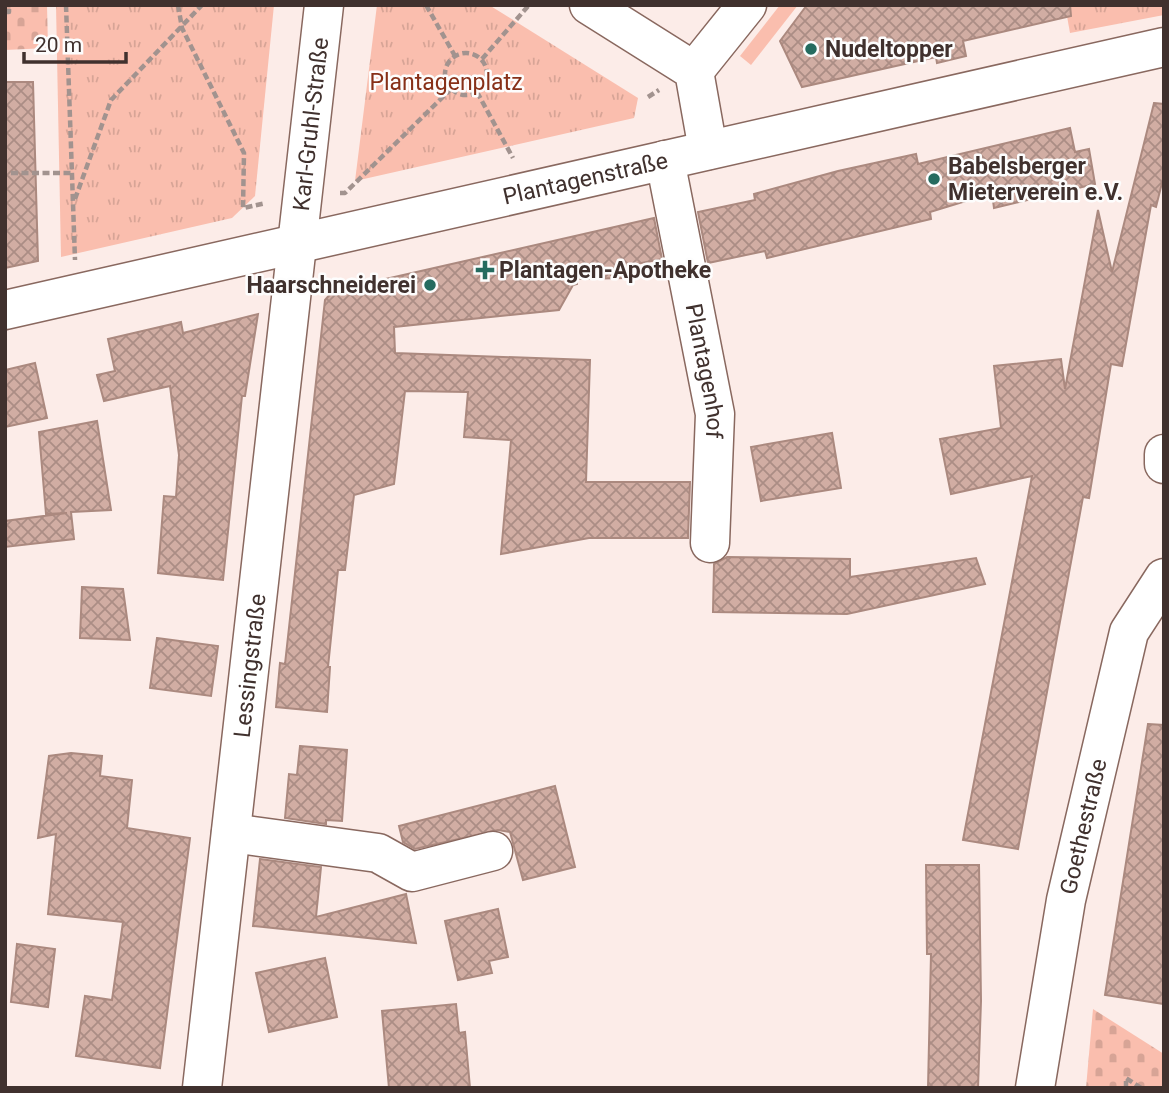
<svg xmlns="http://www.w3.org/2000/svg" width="1169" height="1093" font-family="Roboto,sans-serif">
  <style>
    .green { fill: #fabeae }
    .cemetery { fill: url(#cemetery-stones) }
    .park { fill: url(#park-tufts) }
    .building { fill: url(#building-cross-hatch); stroke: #ab897f; stroke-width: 2 }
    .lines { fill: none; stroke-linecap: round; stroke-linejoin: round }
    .minor-casing { stroke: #89685f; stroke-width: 41 }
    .path { stroke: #a2938f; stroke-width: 4.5; stroke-dasharray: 7 3.5; stroke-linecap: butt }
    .minor { stroke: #fff; stroke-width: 38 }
    .poi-dot { fill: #256b5f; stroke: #fdfdfd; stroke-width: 2.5 }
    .labels { text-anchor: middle; stroke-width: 5; stroke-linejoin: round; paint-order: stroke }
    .poi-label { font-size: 23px; font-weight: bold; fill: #40312e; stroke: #fdfdfd; text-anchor: start }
    .park-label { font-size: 23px; fill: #873018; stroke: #fdfdfd }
    .street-label { font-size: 23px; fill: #40312e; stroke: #fdfdfd }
  </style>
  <defs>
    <pattern id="cemetery-stones" width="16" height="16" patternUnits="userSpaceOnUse" patternTransform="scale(1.75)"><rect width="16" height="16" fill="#fabeae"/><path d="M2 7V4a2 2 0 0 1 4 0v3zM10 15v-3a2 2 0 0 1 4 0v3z" fill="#d7a496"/></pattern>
    <pattern id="park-tufts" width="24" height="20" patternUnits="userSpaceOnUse" patternTransform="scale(1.75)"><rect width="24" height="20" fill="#fabeae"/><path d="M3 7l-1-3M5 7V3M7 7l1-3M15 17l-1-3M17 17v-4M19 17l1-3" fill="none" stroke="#d7a496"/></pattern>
    <pattern id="building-cross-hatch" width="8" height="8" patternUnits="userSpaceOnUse" patternTransform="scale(1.75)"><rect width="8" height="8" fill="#d1ada3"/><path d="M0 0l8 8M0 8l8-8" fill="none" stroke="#ab8d85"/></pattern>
  </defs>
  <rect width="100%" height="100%" fill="#fcece8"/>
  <!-- green -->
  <path class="green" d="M 780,5 L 798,5 L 751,65 L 740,56 Z"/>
  <!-- cemetery -->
  <g class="cemetery">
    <path d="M 5,5 L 47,5 L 48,48 L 5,50 Z"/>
    <path d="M 1093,1009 L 1164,1054 L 1164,1088 L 1086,1088 Z"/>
  </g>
  <!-- park -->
  <g class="park">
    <path d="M 56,5 L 274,5 L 255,196 L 232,218 L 61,257 Z"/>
    <path d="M 377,5 L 489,5 L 638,98 L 634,118 L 355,181 Z"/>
    <path d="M 1065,5 L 1164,5 L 1164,15 L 1070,33 Z"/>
  </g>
  <!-- building -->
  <g class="building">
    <path d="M 807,5 L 1070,5 L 1071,16 L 963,41 L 966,56 L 937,63 L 936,57 L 802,87 L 780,41 Z"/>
    <path d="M 5,82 L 33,82 L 38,261 L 5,268 Z"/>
    <path d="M 1154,103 L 1164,104 L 1164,175 L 1156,207 L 1151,205 L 1122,366 L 1111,364 L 1089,498 L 1083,497 L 1018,849 L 963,840 L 1032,476 L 951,494 L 940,439 L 1001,428 L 994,366 L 1061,359 L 1065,389 L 1098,210 L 1112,272 Z"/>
    <path d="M 1070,128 L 1075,152 L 1089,149 L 1095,184 L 994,208 L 992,193 L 930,212 L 931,219 L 767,258 L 765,251 L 708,263 L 698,212 L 755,200 L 754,194 L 838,171 L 916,154 L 918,164 Z"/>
    <path d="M 654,218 L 662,259 L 631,265 L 631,268 L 625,269 L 625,278 L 577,279 L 577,284 L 573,285 L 559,310 L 394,327 L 395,353 L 590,360 L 586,482 L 690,482 L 688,538 L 589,538 L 501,554 L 511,440 L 464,437 L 468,392 L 405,391 L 394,484 L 354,495 L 345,570 L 338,570 L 328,667 L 330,667 L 327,712 L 276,707 L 280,663 L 285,664 L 325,300 L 333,291 Z"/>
    <path d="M 258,314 L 245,396 L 242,396 L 223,580 L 158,573 L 164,496 L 176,497 L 179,455 L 170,386 L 104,401 L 97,375 L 115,371 L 108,339 L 181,322 L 183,333 Z"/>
    <path d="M 35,363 L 47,418 L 5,427 L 5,370 Z"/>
    <path d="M 97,421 L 111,510 L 71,512 L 74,539 L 5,547 L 5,521 L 67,513 L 46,514 L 39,432 Z"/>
    <path d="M 832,433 L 841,488 L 761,501 L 751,447 Z"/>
    <path d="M 727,557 L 850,559 L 850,577 L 976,558 L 985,584 L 847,614 L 713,612 L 714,564 Z"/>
    <path d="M 82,587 L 123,589 L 130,640 L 80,638 Z"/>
    <path d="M 157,638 L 218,646 L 211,696 L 150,688 Z"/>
    <path d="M 1148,724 L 1164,725 L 1164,1004 L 1105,995 Z"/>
    <path d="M 300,746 L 347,750 L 342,821 L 326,820 L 326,824 L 285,818 L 289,774 L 297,775 Z"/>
    <path d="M 71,753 L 102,756 L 100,776 L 132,780 L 127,828 L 190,838 L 160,1068 L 76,1056 L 85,996 L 112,1000 L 123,922 L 48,914 L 56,834 L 38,838 L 49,756 Z"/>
    <path d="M 555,786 L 575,867 L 523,880 L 510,832 L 498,830 L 415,849 L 403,842 L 399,826 Z"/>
    <path d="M 260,859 L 321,867 L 316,917 L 406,894 L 416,943 L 253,926 Z"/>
    <path d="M 926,865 L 979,865 L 981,1001 L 978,1088 L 928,1088 L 931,954 L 927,954 Z"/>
    <path d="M 498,909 L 508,957 L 489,961 L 492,973 L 458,980 L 445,921 Z"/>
    <path d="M 17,944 L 55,949 L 48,1007 L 11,1002 Z"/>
    <path d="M 325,958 L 337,1017 L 269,1032 L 256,973 Z"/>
    <path d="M 456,1004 L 459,1033 L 465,1032 L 470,1088 L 389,1088 L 382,1011 Z"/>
  </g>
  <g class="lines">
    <defs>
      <g id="minor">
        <path d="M 589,5 L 694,71 L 708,150"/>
        <path d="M 694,71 L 747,5"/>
        <path id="s1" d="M 665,160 L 715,414 L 710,543"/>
        <path id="s2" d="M 5,310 L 1164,47"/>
        <path d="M 1164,454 L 1164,464"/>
        <path d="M 231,833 L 378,853 L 412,872 L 493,851"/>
        <path id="s3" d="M 202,1088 L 324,5"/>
        <path id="s4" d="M 1035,1088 L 1066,900 L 1129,632 L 1164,578"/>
      </g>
    </defs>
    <!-- minor casing -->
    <use href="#minor" class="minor-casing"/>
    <!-- path -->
    <g class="path">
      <path d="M 66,5 L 75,260"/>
      <path d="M 178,5 L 182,28 L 244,153 L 243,208 L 266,203"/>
      <path d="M 426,5 L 455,56"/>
      <path d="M 5,12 L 9,12 L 9,5"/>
      <circle cx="466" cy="74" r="21"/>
      <path d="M 482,59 L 529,5"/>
      <path d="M 477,92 L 513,158"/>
      <path d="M 648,97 L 659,90"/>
      <path d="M 11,173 L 72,173"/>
      <path d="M 340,193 L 345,193 L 451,89"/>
      <path d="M 75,199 L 111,100 L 202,5"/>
      <path d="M 1126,1088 L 1126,1078 L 1141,1088"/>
    </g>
    <!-- minor -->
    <use href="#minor" class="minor"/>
  </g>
  <!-- markers -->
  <g class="poi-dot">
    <circle cx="811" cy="49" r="7"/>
    <circle cx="934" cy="179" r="7"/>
    <path d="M481.5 259.5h7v7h7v7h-7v7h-7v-7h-7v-7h7z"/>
    <circle cx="430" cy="285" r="7"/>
  </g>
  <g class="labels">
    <!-- poi labels -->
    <g class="poi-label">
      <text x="825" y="57">Nudeltopper</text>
      <text x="948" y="174">Babelsberger<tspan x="948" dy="26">Mieterverein e.V.</tspan></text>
      <text x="499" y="278">Plantagen-Apotheke</text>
      <text x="416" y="293" text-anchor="end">Haarschneiderei</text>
    </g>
    <!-- park labels -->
    <g class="park-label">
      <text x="446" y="90">Plantagenplatz</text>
    </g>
    <!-- street labels -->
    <g class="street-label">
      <text dy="8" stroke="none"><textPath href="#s3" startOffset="970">Karl-Gruhl-Straße</textPath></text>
      <text dy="8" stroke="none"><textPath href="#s2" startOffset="595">Plantagenstraße</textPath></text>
      <text dy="8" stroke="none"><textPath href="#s1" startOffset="215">Plantagenhof</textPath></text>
      <text dy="8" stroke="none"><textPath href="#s3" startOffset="425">Lessingstraße</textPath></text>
      <text dy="8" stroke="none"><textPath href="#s4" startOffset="266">Goethestraße</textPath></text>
    </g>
  </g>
  <!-- border -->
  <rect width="1169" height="1093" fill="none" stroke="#40312e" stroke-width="14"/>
  <!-- scale -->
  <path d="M24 52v10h102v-10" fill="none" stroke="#40312e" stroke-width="3.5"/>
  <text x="35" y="52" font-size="21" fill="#40312e" stroke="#fdfdfd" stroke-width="5" paint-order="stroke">20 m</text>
</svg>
